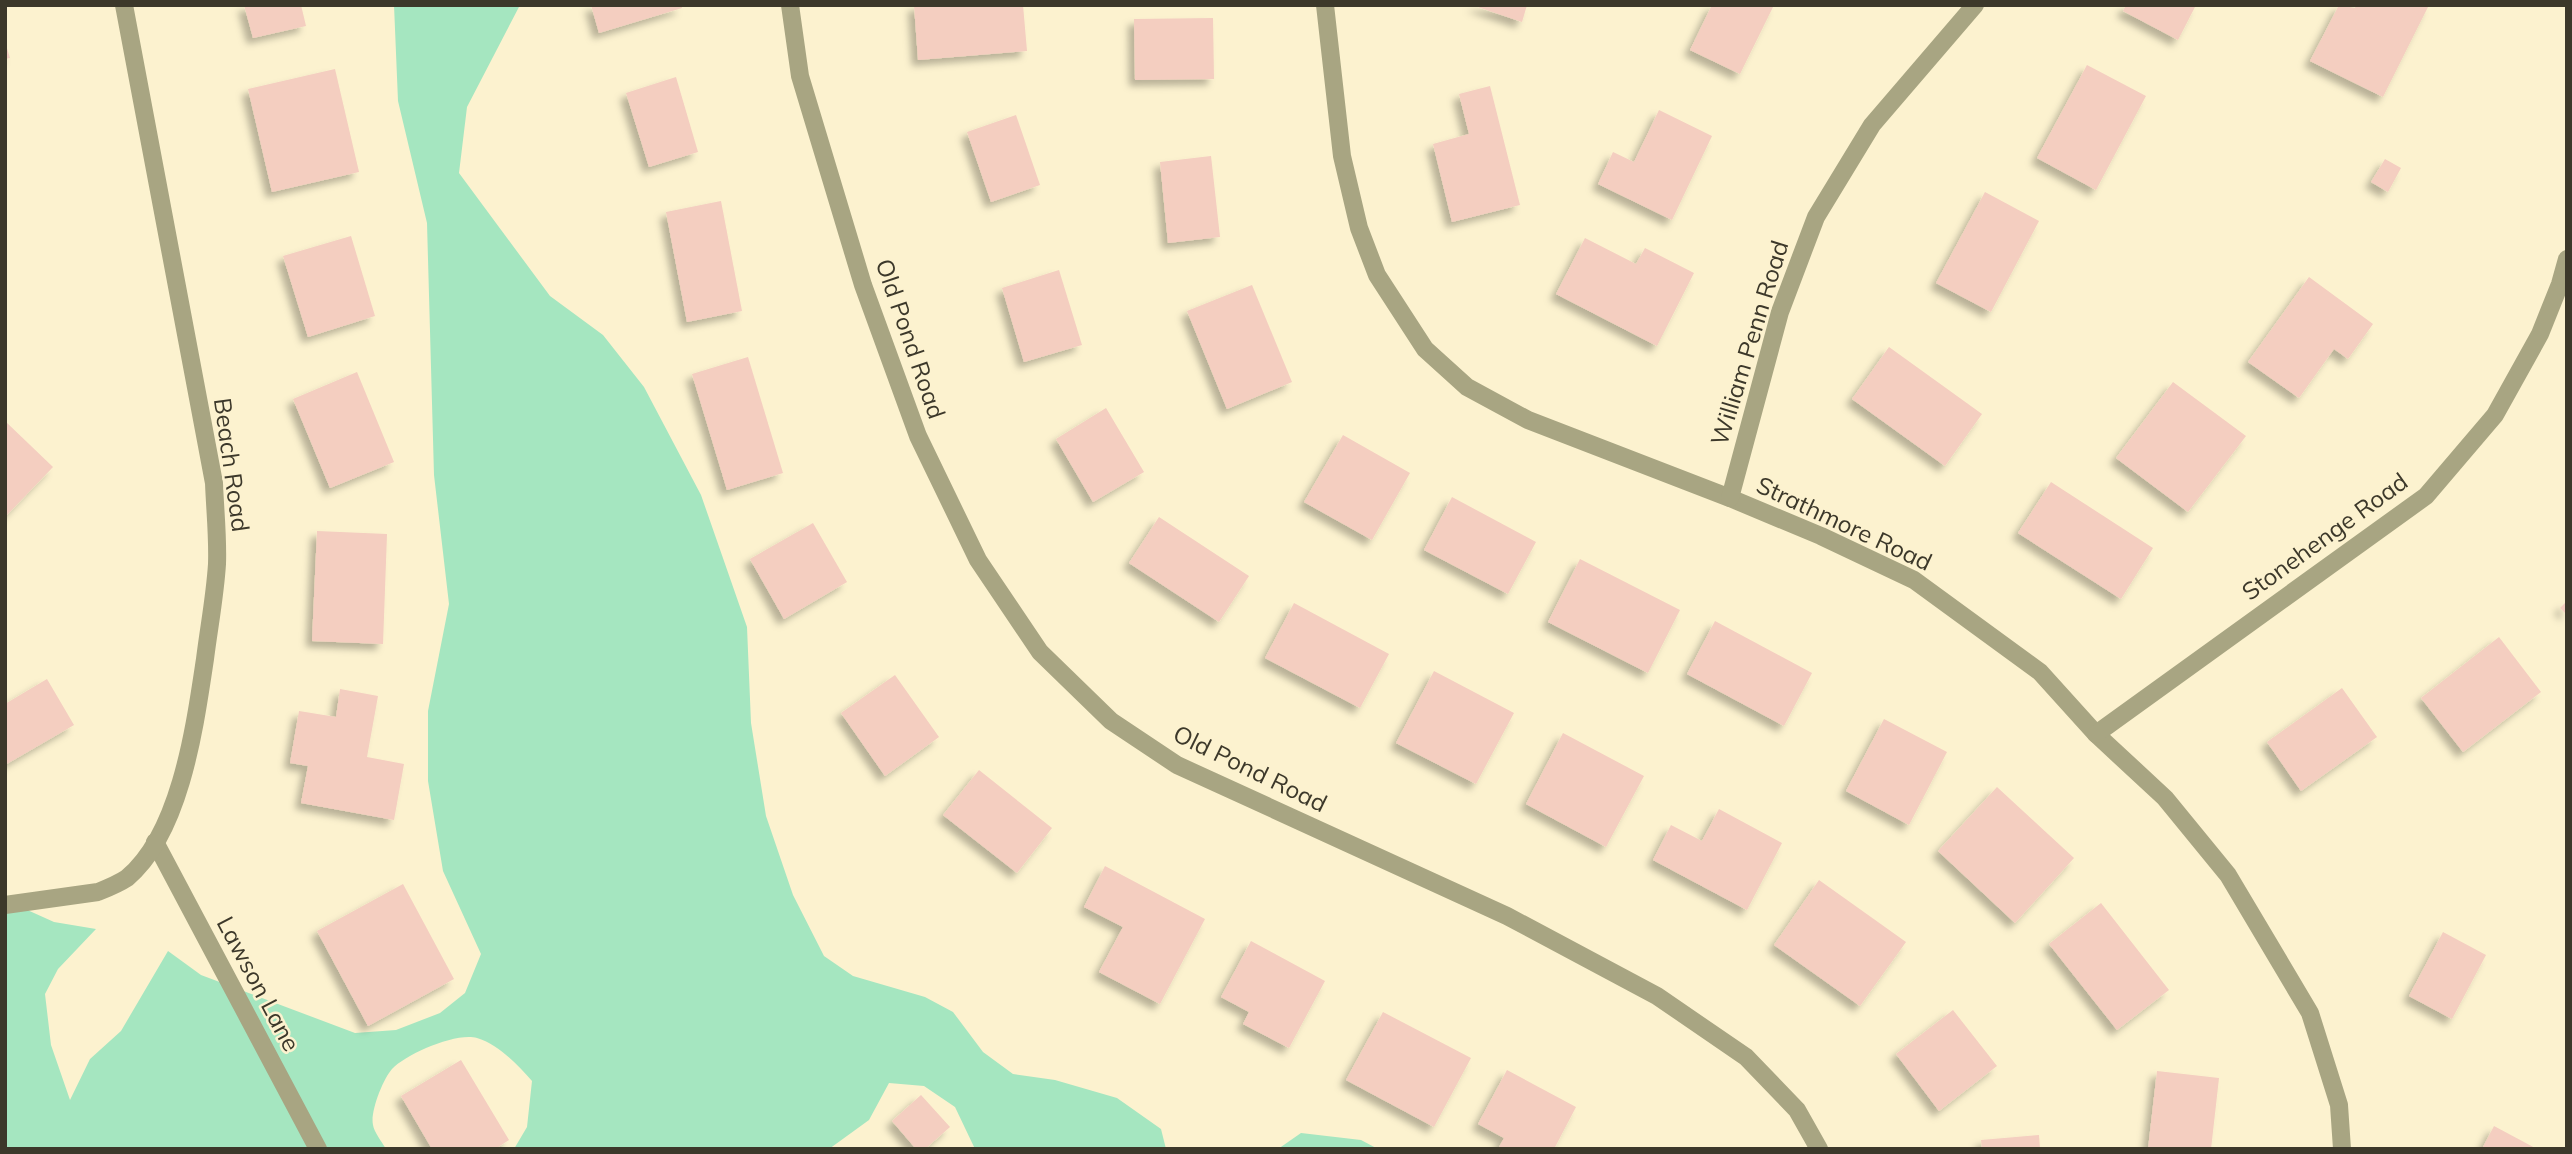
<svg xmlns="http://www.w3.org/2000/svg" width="2572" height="1154" font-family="Mulish,sans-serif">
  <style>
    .green { fill: #a5e6c0 }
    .building { fill: #f4cec0; filter: url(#shadow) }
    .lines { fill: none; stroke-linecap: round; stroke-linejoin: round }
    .minor { stroke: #a8a582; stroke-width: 18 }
    .tertiary { stroke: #a8a582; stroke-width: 18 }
    .labels { text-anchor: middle; stroke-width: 5; stroke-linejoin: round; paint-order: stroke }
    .street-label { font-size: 24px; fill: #3c382a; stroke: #fcf2cf }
  </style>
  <defs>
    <filter id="shadow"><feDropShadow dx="-6" dy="6" stdDeviation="3.5" flood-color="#0004"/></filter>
  </defs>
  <rect width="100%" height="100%" fill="#fcf2cf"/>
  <!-- green -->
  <g class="green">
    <path d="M 394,5 L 520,5 L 467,107 L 459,173 L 550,296 L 603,335 L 644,387 L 701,495 L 747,627 L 751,723 L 766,816 L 793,895 L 824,956 L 853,976 L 925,997 L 953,1012 L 983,1052 L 1013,1074 L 1055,1080 L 1117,1098 L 1161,1129 L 1166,1149 L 975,1149 L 955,1107 L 924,1086 L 889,1083 L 869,1120 L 829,1149 L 514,1149 L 527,1127 L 532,1081 C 518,1065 498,1044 477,1038 C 456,1032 406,1054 392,1069 C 383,1079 370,1112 373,1125 C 374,1132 382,1142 386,1149 L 5,1149 L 5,905 L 14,904 L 54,922 L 96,929 L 58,969 L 45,994 L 51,1045 L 70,1100 L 90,1059 L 121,1031 L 168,951 L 201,975 L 355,1033 L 396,1030 L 440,1013 L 465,993 L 481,954 L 443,871 L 428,781 L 428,711 L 449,604 L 434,475 L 427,223 L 398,101 Z"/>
    <path d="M 1301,1133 L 1361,1140 L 1378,1149 L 1278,1149 Z"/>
  </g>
  <!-- building -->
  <g class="building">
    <path d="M 244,5 L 301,5 L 306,26 L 253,38 Z"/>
    <path d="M 591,5 L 681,5 L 682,8 L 599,33 Z"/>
    <path d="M 914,5 L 1023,5 L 1027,51 L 918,60 Z"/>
    <path d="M 1472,5 L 1527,5 L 1522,22 Z"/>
    <path d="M 1712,5 L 1774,5 L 1740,74 L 1690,50 Z"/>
    <path d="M 2126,5 L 2196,5 L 2178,40 L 2123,11 Z"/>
    <path d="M 2339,5 L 2355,8 L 2356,5 L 2429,5 L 2383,97 L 2310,61 Z"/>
    <path d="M 1213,18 L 1214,79 L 1135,80 L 1134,19 Z"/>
    <path d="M 5,42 L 10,58 L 5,59 Z"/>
    <path d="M 2087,65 L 2146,96 L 2096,190 L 2037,158 Z"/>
    <path d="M 335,69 L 359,172 L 272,192 L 248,89 Z"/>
    <path d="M 676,77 L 698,152 L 649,167 L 626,93 Z"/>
    <path d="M 1490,86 L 1520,205 L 1452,222 L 1433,144 L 1469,134 L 1459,94 Z"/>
    <path d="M 1659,110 L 1712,136 L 1672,220 L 1598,184 L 1613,152 L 1634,162 Z"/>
    <path d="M 1016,115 L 1040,185 L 991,202 L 967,132 Z"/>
    <path d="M 1211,156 L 1220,237 L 1168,243 L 1160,162 Z"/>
    <path d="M 2385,159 L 2401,168 L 2388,192 L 2371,182 Z"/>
    <path d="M 1985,192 L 2039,221 L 1991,312 L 1936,283 Z"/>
    <path d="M 721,201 L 742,311 L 687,322 L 666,212 Z"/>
    <path d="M 351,236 L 375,316 L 308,337 L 283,256 Z"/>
    <path d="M 1585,238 L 1636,264 L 1645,248 L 1694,273 L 1657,346 L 1556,294 Z"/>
    <path d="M 1059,270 L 1082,345 L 1024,362 L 1002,288 Z"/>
    <path d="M 2309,277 L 2373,324 L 2348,359 L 2334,349 L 2299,398 L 2248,362 Z"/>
    <path d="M 1252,285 L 1292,382 L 1227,409 L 1187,311 Z"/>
    <path d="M 1889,347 L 1982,414 L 1945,466 L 1852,399 Z"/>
    <path d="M 748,357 L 783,473 L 727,490 L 692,374 Z"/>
    <path d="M 357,372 L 394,462 L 330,488 L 293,399 Z"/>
    <path d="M 2173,382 L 2246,436 L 2188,512 L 2116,458 Z"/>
    <path d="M 1106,408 L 1144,472 L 1093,502 L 1056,439 Z"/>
    <path d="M 5,421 L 53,467 L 5,517 Z"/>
    <path d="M 1343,435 L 1410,473 L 1372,540 L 1304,502 Z"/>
    <path d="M 2051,482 L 2153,548 L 2121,599 L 2018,533 Z"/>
    <path d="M 1452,497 L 1536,542 L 1508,594 L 1424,550 Z"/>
    <path d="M 1159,517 L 1249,576 L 1219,622 L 1129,563 Z"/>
    <path d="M 813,523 L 847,582 L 784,619 L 750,559 Z"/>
    <path d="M 317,531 L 387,534 L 383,644 L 312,641 Z"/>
    <path d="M 1580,559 L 1680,610 L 1648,673 L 1548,622 Z"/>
    <path d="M 2567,601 L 2567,615 L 2560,608 Z"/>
    <path d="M 1294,603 L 1389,654 L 1360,708 L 1265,658 Z"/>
    <path d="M 1715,621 L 1812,673 L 1784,726 L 1687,674 Z"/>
    <path d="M 2499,637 L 2541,692 L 2463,752 L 2421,698 Z"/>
    <path d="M 1434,671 L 1514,713 L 1476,784 L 1396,743 Z"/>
    <path d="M 895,675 L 939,737 L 885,776 L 841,713 Z"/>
    <path d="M 47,679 L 74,725 L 5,765 L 5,704 Z"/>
    <path d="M 2342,688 L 2377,737 L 2301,791 L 2267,742 Z"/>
    <path d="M 340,689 L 378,696 L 367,757 L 404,764 L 394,820 L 301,803 L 308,766 L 290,763 L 299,711 L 336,717 Z"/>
    <path d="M 1884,719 L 1947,752 L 1909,825 L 1846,791 Z"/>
    <path d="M 1563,733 L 1644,776 L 1606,847 L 1526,804 Z"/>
    <path d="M 979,770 L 1052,828 L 1017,873 L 943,815 Z"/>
    <path d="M 1997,787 L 2074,858 L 2015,923 L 1938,851 Z"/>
    <path d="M 1719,809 L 1782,843 L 1747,910 L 1653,860 L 1671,825 L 1702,841 Z"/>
    <path d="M 1105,866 L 1205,919 L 1160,1004 L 1099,972 L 1123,927 L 1084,907 Z"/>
    <path d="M 1819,880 L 1906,942 L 1860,1006 L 1774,945 Z"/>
    <path d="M 403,884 L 454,979 L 368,1026 L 317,931 Z"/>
    <path d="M 2101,903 L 2169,990 L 2117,1030 L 2049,944 Z"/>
    <path d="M 2443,932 L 2486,955 L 2452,1019 L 2409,996 Z"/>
    <path d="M 1251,941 L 1325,981 L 1289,1048 L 1243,1024 L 1249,1012 L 1221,997 Z"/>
    <path d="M 1953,1010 L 1997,1066 L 1939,1111 L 1896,1054 Z"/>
    <path d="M 1383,1012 L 1471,1058 L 1434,1127 L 1346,1080 Z"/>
    <path d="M 461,1060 L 509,1140 L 495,1149 L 432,1149 L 401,1096 Z"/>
    <path d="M 1507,1070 L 1576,1107 L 1554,1149 L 1498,1149 L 1504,1138 L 1478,1124 Z"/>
    <path d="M 2157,1071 L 2219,1078 L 2211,1149 L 2148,1149 Z"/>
    <path d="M 921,1095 L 950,1127 L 925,1149 L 916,1149 L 892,1121 Z"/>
    <path d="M 2494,1126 L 2537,1149 L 2482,1149 Z"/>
    <path d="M 2039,1135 L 2040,1149 L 1982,1149 L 1981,1140 Z"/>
  </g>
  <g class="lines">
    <!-- minor -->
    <g class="minor">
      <path d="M 790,5 L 800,76 L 863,285 L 918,436 L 978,560 L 1040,652 L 1111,721 L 1177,765 L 1507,916 L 1657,996 L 1746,1057 L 1797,1110 L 1819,1149"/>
      <path d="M 1325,5 L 1342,156 L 1359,228 L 1377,275 L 1425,349 L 1467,387 L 1528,420 L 1730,498 L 1821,536 L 1914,580 L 2040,672 L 2096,734 L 2165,798 L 2228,875 L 2310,1013 L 2339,1105 L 2342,1149"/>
      <path d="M 1730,498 L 1780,312 L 1816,217 L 1872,125 L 1975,5"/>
      <path d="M 2096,734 L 2426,496 L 2495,415 L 2540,334 L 2560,284 L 2567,259"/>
      <path d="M 155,842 L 318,1149"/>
    </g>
    <!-- tertiary -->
    <path class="tertiary" d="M 5,905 L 98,892 C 108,888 118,884 127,878 C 181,833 195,725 205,659 C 209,627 215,596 217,564 C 218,537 215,510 214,483 L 124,5"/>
  </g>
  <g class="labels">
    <!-- street labels -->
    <g class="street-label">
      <text transform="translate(910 339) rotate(71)" y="8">Old Pond Road</text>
      <text transform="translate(1750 343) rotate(-73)" y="8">William Penn Road</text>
      <text transform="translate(231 465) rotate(82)" y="8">Beach Road</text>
      <text transform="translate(1844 524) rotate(25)" y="8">Strathmore Road</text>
      <text transform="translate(2325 537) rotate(-36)" y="8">Stonehenge Road</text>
      <text transform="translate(1250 769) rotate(26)" y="8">Old Pond Road</text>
      <text transform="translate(258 984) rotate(62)" y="8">Lawson Lane</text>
    </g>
  </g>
  <!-- border -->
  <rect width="2572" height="1154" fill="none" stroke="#3c382a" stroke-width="14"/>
</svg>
